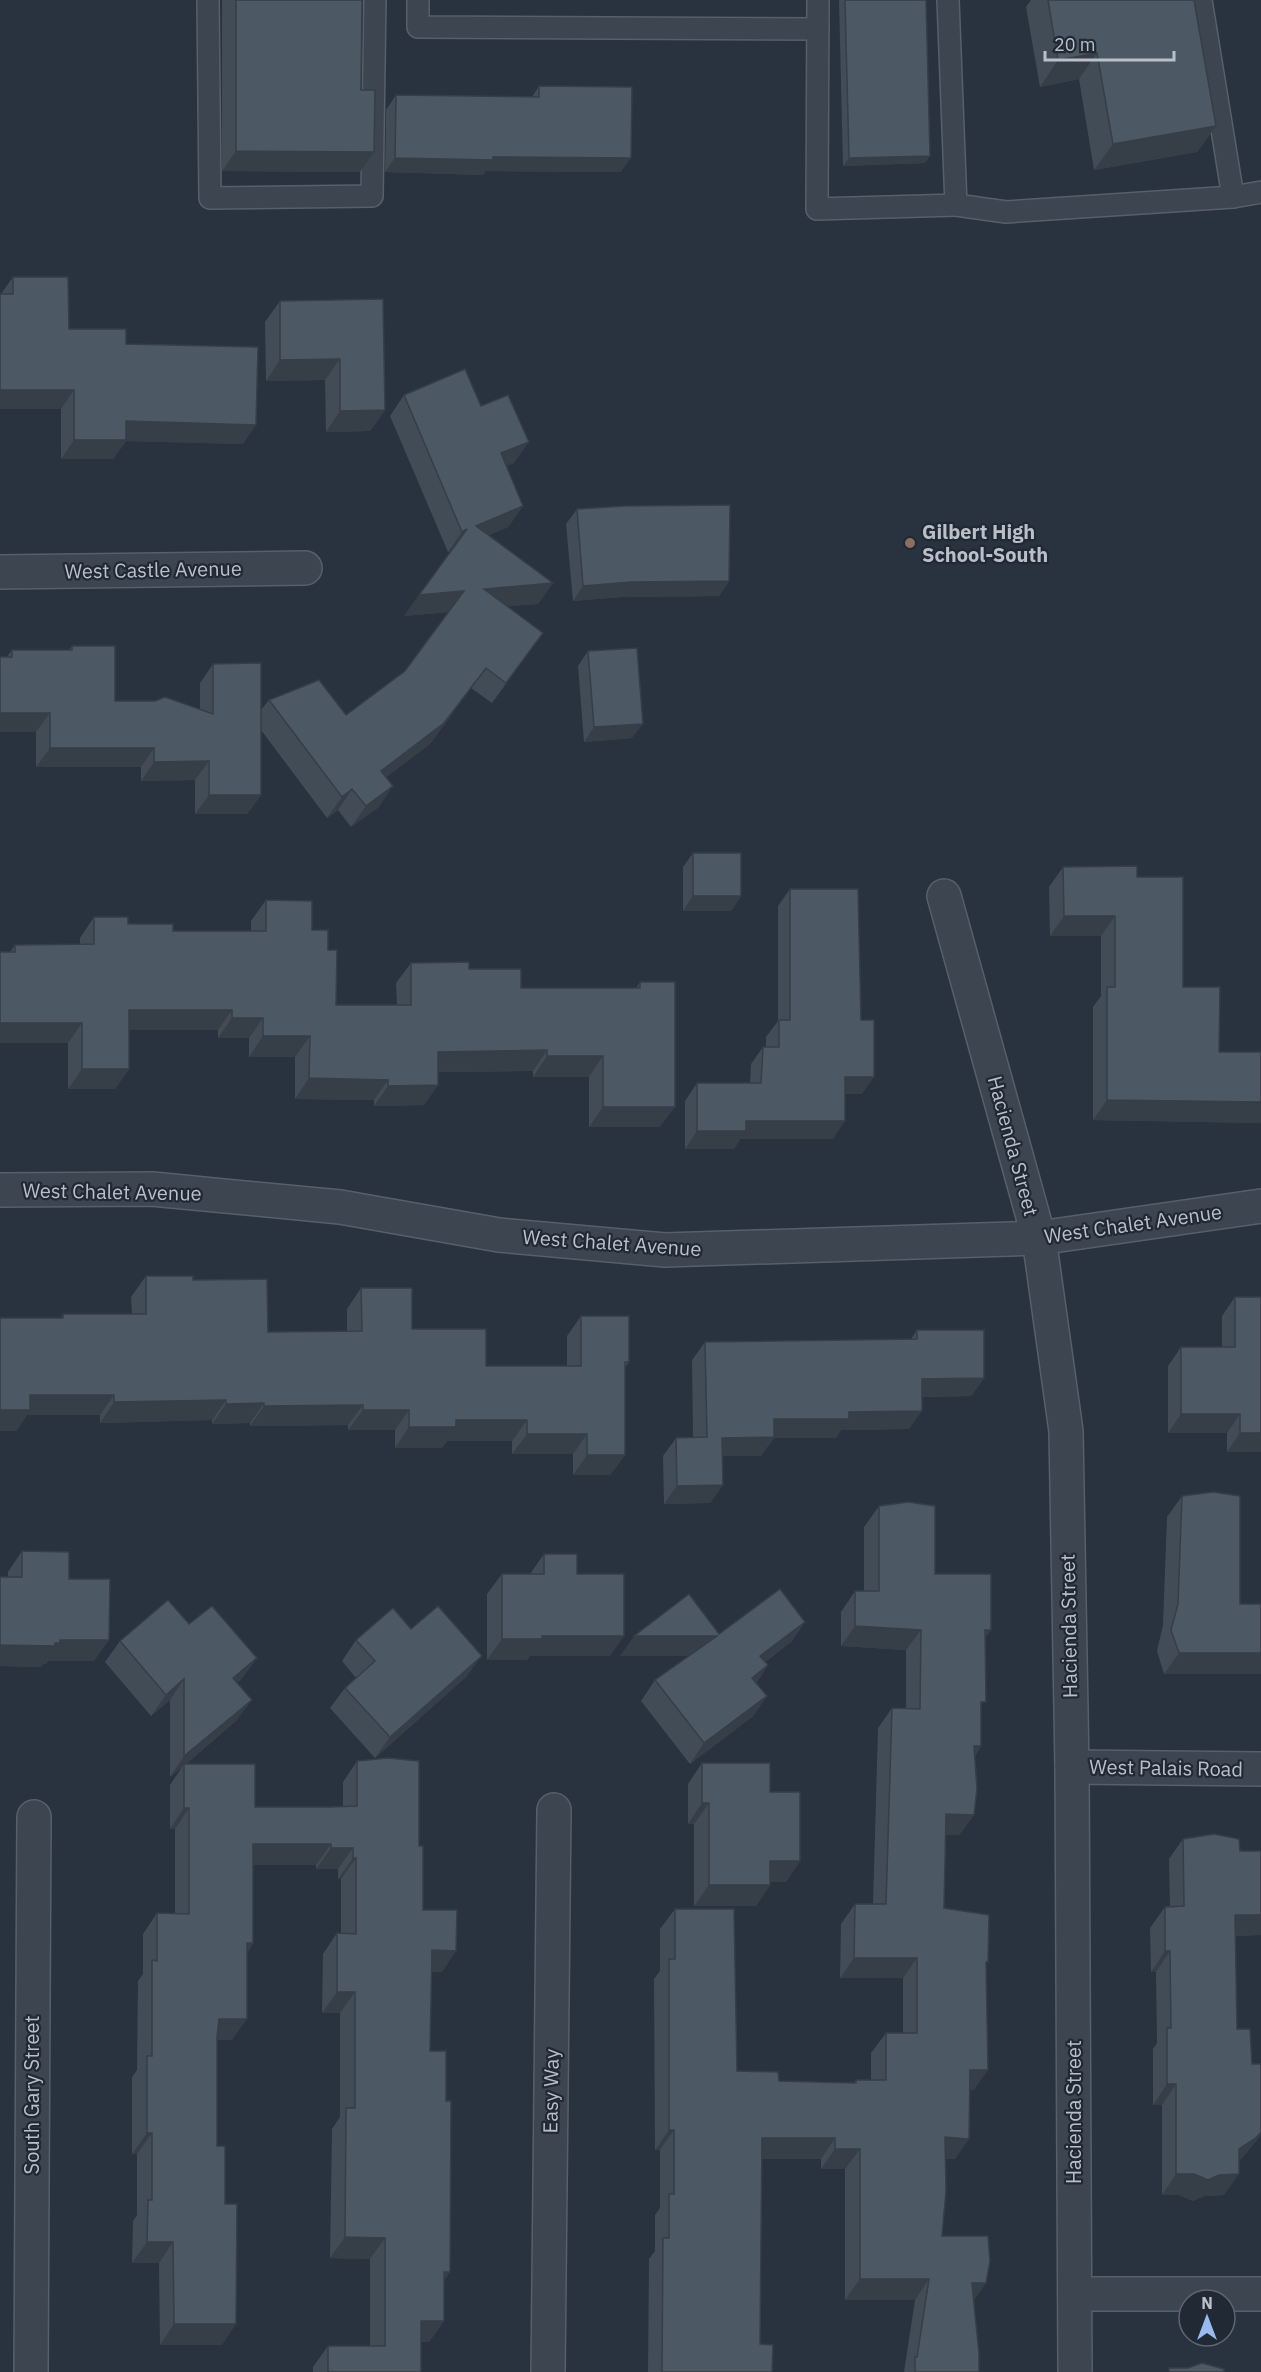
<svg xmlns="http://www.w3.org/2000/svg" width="1261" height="2372" font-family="'IBM Plex Sans',sans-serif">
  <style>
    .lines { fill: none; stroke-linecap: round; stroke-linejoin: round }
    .lane-casing { stroke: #575f6a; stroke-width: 24 }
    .street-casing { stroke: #575f6a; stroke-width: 36 }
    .lane { stroke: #3d4550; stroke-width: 21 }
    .street { stroke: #3d4550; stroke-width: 33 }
    .wall { fill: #424c57 }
    .shaded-wall { fill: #363e47 }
    .building { fill: #4d5865; stroke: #363e47; stroke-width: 1.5 }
    .education-dot { fill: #8d6e63; stroke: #212935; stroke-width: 2 }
    .labels { text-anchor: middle; stroke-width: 4.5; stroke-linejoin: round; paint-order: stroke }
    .poi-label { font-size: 20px; font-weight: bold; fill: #b9c0ca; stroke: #212935; text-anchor: start }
    .street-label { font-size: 20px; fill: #b9c0ca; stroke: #212935 }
  </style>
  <rect width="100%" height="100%" fill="#29323f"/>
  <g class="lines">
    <defs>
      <g id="lane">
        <path d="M 208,0 L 210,198 L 372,196 L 375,0"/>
        <path d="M 418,0 L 418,27 L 818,29"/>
        <path d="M 818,0 L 817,209 L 956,205 L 948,0"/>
        <path d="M 1201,0 L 1233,197"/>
        <path d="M 956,205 L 1006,212 L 1233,197 L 1261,192"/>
      </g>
      <g id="street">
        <path d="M 0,572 L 305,568"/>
        <path d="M 944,896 L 1039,1238 L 1066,1431 L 1072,1767 L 1075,2372"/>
        <path d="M 0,1190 L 152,1189 L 340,1207 L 499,1235 L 665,1250 L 1039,1238 L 1261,1206"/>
        <path d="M 1072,1767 L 1261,1769"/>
        <path d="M 1075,2294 L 1261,2294"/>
        <path d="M 31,2372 L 34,1817"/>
        <path d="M 548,2372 L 554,1810"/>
      </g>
    </defs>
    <!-- lane casing -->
    <use href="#lane" class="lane-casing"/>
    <!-- street casing -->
    <use href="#street" class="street-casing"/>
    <!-- lane -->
    <use href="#lane" class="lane"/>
    <!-- street -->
    <use href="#street" class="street"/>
  </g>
  <!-- wall -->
  <g class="wall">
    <path d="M 222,0 L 362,0 L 361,90 L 374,152 L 360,172 L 222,171 Z"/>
    <path d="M 839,0 L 926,0 L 925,163 L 843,166 Z"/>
    <path d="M 1031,0 L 1194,0 L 1216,126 L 1197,152 L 1094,170 L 1079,79 L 1040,87 L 1026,7 Z"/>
    <path d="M 539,86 L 621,172 L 485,171 L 483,175 L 385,172 L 386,110 L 396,95 L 532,97 Z"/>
    <path d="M 13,277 L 69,329 L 126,344 L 243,444 L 126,441 L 113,459 L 61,459 L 61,409 L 0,409 L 1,294 Z"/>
    <path d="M 383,299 L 385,410 L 370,431 L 326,432 L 325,380 L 266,381 L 265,322 L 280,301 Z"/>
    <path d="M 404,395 L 481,406 L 514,463 L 506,466 L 523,506 L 508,527 L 489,535 L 553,583 L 538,604 L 507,606 L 528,654 L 492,703 L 471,688 L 430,744 L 386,777 L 379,807 L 351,827 L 338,810 L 327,818 L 261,730 L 261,795 L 247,814 L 195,814 L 195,780 L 141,781 L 141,767 L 36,767 L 36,732 L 0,732 L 7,657 L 12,650 L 69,650 L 72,646 L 115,701 L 200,709 L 200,683 L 213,664 L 261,710 L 269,700 L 346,715 L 405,671 L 448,612 L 404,616 L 451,551 L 448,552 L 390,416 Z"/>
    <path d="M 577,509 L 729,581 L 719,596 L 621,597 L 573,601 L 566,524 Z"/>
    <path d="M 588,651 L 632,738 L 584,742 L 578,666 Z"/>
    <path d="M 693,853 L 741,896 L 731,911 L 683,911 L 683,867 Z"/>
    <path d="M 1063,867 L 1137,877 L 1183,987 L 1219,1052 L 1261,1052 L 1261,1123 L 1093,1120 L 1093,1007 L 1101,996 L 1101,936 L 1050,936 L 1049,887 Z"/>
    <path d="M 790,889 L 862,1094 L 845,1094 L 833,1139 L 740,1139 L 734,1149 L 685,1149 L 685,1101 L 697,1083 L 750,1083 L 751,1064 L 763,1047 L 766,1047 L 766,1037 L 778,1021 L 778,906 Z"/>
    <path d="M 266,900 L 312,930 L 328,950 L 336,1005 L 397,1005 L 396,983 L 411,963 L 469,969 L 521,988 L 636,988 L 640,982 L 660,1127 L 589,1127 L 589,1077 L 533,1077 L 533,1071 L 438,1072 L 438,1085 L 424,1105 L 374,1106 L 374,1100 L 295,1099 L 295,1057 L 249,1057 L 249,1038 L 218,1038 L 218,1030 L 129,1030 L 129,1069 L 115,1089 L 68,1089 L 68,1043 L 10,952 L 15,945 L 80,944 L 80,938 L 94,917 L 173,931 L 251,931 L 251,921 Z"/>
    <path d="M 146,1276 L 193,1280 L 268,1332 L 347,1331 L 347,1309 L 361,1288 L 412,1329 L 486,1366 L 567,1366 L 567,1336 L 581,1316 L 629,1362 L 625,1367 L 625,1455 L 610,1475 L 573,1475 L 573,1454 L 512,1454 L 512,1441 L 447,1441 L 442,1448 L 395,1448 L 395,1430 L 348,1430 L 348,1425 L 250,1426 L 250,1423 L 212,1424 L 212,1420 L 100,1423 L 100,1415 L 27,1415 L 16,1431 L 0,1431 L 63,1314 L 132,1314 L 131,1297 Z"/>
    <path d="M 1235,1297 L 1261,1452 L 1227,1452 L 1227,1433 L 1168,1433 L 1168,1366 L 1181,1347 L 1222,1347 L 1222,1316 Z"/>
    <path d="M 917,1330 L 984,1378 L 971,1396 L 922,1397 L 909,1429 L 841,1430 L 836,1438 L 774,1438 L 761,1456 L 722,1456 L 723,1485 L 710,1503 L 664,1504 L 663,1456 L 676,1438 L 693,1438 L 692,1360 L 705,1342 L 911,1339 Z"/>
    <path d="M 1182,1496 L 1240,1604 L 1261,1674 L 1164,1674 L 1157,1651 L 1163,1625 L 1167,1517 Z"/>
    <path d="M 879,1506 L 935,1574 L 991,1630 L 985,1638 L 981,1709 L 981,1746 L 975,1756 L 974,1815 L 959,1835 L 946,1835 L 944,1908 L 986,1965 L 974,2090 L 970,2090 L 955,2159 L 946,2159 L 942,2236 L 986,2283 L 974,2300 L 979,2372 L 904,2372 L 915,2300 L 845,2300 L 845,2169 L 821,2169 L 821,2159 L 762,2159 L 760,2344 L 772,2372 L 648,2372 L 649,2259 L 655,2251 L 655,2215 L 660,2208 L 660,2150 L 655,2150 L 654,1979 L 660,1971 L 660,1929 L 675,1909 L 737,2071 L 779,2081 L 854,2083 L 856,2080 L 871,2080 L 871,2053 L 886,2033 L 903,2033 L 903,1978 L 840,1978 L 841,1924 L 855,1904 L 873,1904 L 878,1728 L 892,1708 L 906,1708 L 906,1650 L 841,1646 L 841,1612 L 855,1591 L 864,1591 L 864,1527 Z"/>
    <path d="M 22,1551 L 69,1579 L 94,1661 L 48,1661 L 46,1664 L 43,1664 L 41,1667 L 0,1666 L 0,1577 L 8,1577 L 8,1572 Z"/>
    <path d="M 544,1554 L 577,1574 L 610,1656 L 530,1656 L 527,1660 L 487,1660 L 487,1594 L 502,1574 L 530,1574 Z"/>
    <path d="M 805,1622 L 791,1642 L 765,1662 L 768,1665 L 756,1683 L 767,1696 L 752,1717 L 690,1764 L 641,1701 L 655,1680 L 688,1656 L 620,1656 L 719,1634 Z"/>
    <path d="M 189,1624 L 257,1658 L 242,1678 L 237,1683 L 237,1720 L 186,1764 L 255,1807 L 343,1807 L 343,1782 L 357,1761 L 419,1846 L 423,1910 L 442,1972 L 432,1972 L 430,2051 L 446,2101 L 450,2272 L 444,2280 L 444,2321 L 429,2342 L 421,2342 L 421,2372 L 313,2372 L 313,2367 L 328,2346 L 370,2346 L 370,2259 L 330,2258 L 332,2129 L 340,2117 L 340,2013 L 322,2013 L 323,1954 L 337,1933 L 341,1933 L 341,1879 L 338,1879 L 338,1869 L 316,1869 L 316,1865 L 253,1865 L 253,1943 L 247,1953 L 232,2040 L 217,2040 L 217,2146 L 222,2345 L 160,2345 L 159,2263 L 132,2263 L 133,2221 L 137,2215 L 137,2154 L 132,2154 L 132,2077 L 137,2070 L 138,1981 L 143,1974 L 143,1934 L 157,1913 L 175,1914 L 175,1829 L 170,1829 L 170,1785 L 182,1767 L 170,1777 L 170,1700 L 151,1716 L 105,1662 L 120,1641 Z"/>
    <path d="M 356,1640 L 467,1676 L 375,1758 L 330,1708 L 345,1688 L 356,1678 L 342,1661 Z"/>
    <path d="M 702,1763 L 770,1792 L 800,1861 L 786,1882 L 770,1882 L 770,1885 L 756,1906 L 694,1906 L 694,1824 L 688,1824 L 688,1784 Z"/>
    <path d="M 1183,1839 L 1240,1851 L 1261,1935 L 1235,1936 L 1237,2029 L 1252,2064 L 1261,2064 L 1261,2135 L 1241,2159 L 1239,2160 L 1224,2195 L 1204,2196 L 1193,2201 L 1179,2195 L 1162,2195 L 1162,2105 L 1153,2105 L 1153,2049 L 1157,2043 L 1156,1972 L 1151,1972 L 1150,1928 L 1165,1907 L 1170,1907 L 1169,1859 Z"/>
  </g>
  <!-- shaded-wall -->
  <g class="shaded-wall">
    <path d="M 1097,53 L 1079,79 L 1040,87 L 1058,60 Z"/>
    <path d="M 1216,126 L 1197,152 L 1094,170 L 1113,144 Z"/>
    <path d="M 236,151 L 374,152 L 360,172 L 222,171 Z"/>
    <path d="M 930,156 L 925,163 L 843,166 L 849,158 Z"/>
    <path d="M 493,157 L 631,158 L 621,172 L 485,171 L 483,175 L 385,172 L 395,158 Z"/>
    <path d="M 340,359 L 325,380 L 266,381 L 280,360 Z"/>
    <path d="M 0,390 L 74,390 L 61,409 L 0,409 Z"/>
    <path d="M 385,410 L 370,431 L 326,432 L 340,411 Z"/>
    <path d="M 126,421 L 256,425 L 243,444 L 126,441 L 113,459 L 61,459 L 74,440 Z"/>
    <path d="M 529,442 L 514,463 L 486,474 L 501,453 Z"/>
    <path d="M 523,506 L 508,527 L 461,547 L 476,526 Z"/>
    <path d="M 467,529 L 453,550 L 448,552 L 462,532 Z"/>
    <path d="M 729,581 L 719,596 L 621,597 L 573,601 L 583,586 L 631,582 Z"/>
    <path d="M 553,583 L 538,604 L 469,610 L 484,589 Z"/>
    <path d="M 464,591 L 449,612 L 404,616 L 419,595 Z"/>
    <path d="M 543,633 L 528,654 L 492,703 L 506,683 Z"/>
    <path d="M 486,668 L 430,744 L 367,792 L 381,771 Z"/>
    <path d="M 0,713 L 50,713 L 36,732 L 0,732 Z"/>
    <path d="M 643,724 L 632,738 L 584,742 L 594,727 Z"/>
    <path d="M 50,748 L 154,748 L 141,767 L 36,767 Z"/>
    <path d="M 209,761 L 195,780 L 141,781 L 154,762 Z"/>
    <path d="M 393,786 L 379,807 L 351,827 L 366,806 Z"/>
    <path d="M 352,789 L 338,810 L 327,818 L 342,797 Z"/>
    <path d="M 209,795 L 261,795 L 247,814 L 195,814 Z"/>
    <path d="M 693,896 L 741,896 L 731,911 L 683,911 Z"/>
    <path d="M 1064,916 L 1115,916 L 1101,936 L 1050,936 Z"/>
    <path d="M 129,1010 L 232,1010 L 218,1030 L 115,1030 Z"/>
    <path d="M 232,1018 L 263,1018 L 249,1038 L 218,1038 Z"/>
    <path d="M 0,1023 L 82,1023 L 68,1043 L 0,1043 Z"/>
    <path d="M 263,1036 L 310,1036 L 295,1057 L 249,1057 Z"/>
    <path d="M 547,1050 L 533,1071 L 424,1072 L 438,1052 Z"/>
    <path d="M 547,1056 L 603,1056 L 589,1077 L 533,1077 Z"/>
    <path d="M 82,1069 L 129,1069 L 115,1089 L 68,1089 Z"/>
    <path d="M 845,1077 L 874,1077 L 862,1094 L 833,1094 Z"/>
    <path d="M 309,1078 L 388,1080 L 374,1100 L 295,1099 Z"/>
    <path d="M 438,1085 L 424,1105 L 374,1106 L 388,1086 Z"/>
    <path d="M 1107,1100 L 1261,1102 L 1261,1123 L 1093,1120 Z"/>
    <path d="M 603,1107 L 675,1107 L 660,1127 L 589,1127 Z"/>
    <path d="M 746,1121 L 845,1121 L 833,1139 L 740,1139 L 734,1149 L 685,1149 L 697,1131 Z"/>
    <path d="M 984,1378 L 971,1396 L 909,1397 L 922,1379 Z"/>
    <path d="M 30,1395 L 114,1395 L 100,1415 L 27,1415 L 16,1431 L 0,1431 L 0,1410 Z"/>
    <path d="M 226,1400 L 212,1420 L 100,1423 L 114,1402 Z"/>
    <path d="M 264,1403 L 250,1423 L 212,1424 L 226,1404 Z"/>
    <path d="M 363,1405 L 348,1425 L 250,1426 L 264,1406 Z"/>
    <path d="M 363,1410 L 409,1410 L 395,1430 L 348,1430 Z"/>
    <path d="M 922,1411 L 909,1429 L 841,1430 L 836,1438 L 774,1438 L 761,1456 L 709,1456 L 722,1438 L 774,1419 L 849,1412 Z"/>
    <path d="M 1181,1414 L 1240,1414 L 1227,1433 L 1168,1433 Z"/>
    <path d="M 456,1420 L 527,1420 L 512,1441 L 447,1441 L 442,1448 L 395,1448 L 409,1427 Z"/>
    <path d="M 1240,1433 L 1261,1433 L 1261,1452 L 1227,1452 Z"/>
    <path d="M 527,1434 L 587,1434 L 573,1454 L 512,1454 Z"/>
    <path d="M 587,1455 L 625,1455 L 610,1475 L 573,1475 Z"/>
    <path d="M 723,1485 L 710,1503 L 664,1504 L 677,1486 Z"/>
    <path d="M 805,1622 L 791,1642 L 745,1676 L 760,1656 Z"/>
    <path d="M 855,1626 L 921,1630 L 906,1650 L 841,1646 Z"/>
    <path d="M 985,1630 L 991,1630 L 977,1650 Z"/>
    <path d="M 542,1636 L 624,1636 L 610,1656 L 530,1656 L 527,1660 L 487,1660 L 502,1639 Z"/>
    <path d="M 634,1636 L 717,1636 L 702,1656 L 620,1656 Z"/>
    <path d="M 60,1640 L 109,1640 L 94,1661 L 48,1661 L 46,1664 L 43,1664 L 41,1667 L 0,1666 L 0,1645 Z"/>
    <path d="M 1179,1653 L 1261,1653 L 1261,1674 L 1164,1674 Z"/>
    <path d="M 482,1656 L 467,1676 L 375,1758 L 390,1737 Z"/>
    <path d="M 257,1658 L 242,1678 L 219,1699 L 233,1678 Z"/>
    <path d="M 768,1665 L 753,1686 L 752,1678 Z"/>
    <path d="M 184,1679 L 170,1700 L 151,1716 L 166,1695 Z"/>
    <path d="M 767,1696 L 752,1717 L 690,1764 L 704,1743 Z"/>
    <path d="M 252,1700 L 237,1720 L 184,1765 L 184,1764 L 182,1767 L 170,1777 L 184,1756 Z"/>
    <path d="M 974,1746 L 981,1746 L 967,1767 Z"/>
    <path d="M 702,1803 L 709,1803 L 694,1824 L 688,1824 Z"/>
    <path d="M 184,1808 L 189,1808 L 175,1829 L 170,1829 Z"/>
    <path d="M 946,1814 L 974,1815 L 959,1835 L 932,1835 Z"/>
    <path d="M 253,1844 L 331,1844 L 316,1865 L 239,1865 Z"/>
    <path d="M 331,1848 L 353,1848 L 338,1869 L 316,1869 Z"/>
    <path d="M 353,1858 L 356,1858 L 341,1879 L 338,1879 Z"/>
    <path d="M 770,1861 L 800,1861 L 786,1882 L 756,1882 Z"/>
    <path d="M 709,1885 L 770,1885 L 756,1906 L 694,1906 Z"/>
    <path d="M 1235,1915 L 1261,1915 L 1261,1935 L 1220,1936 Z"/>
    <path d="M 247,1943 L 253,1943 L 239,1964 Z"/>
    <path d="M 432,1950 L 456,1951 L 442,1972 L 417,1971 Z"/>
    <path d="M 1165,1951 L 1170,1951 L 1156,1972 L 1151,1972 Z"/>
    <path d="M 854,1958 L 917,1958 L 903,1978 L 840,1978 Z"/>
    <path d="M 337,1992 L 355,1992 L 340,2013 L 322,2013 Z"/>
    <path d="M 219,2019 L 247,2019 L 232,2040 L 204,2040 Z"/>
    <path d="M 970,2070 L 988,2070 L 974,2090 L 955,2090 Z"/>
    <path d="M 1167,2084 L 1176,2084 L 1162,2105 L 1153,2105 Z"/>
    <path d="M 669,2130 L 674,2130 L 660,2150 L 655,2150 Z"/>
    <path d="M 1261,2132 L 1261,2135 L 1241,2159 L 1224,2170 L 1239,2149 Z"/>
    <path d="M 147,2133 L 152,2133 L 137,2154 L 132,2154 Z"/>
    <path d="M 945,2137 L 969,2139 L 955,2159 L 931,2158 Z"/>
    <path d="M 762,2138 L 835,2138 L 821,2159 L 748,2159 Z"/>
    <path d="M 835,2149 L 860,2149 L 845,2169 L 821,2169 Z"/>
    <path d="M 1176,2174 L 1219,2175 L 1239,2174 L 1224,2195 L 1204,2196 L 1193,2201 L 1179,2195 L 1162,2195 Z"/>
    <path d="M 345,2237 L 385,2238 L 370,2259 L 330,2258 Z"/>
    <path d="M 147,2242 L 173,2242 L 159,2263 L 132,2263 Z"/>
    <path d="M 444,2272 L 450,2272 L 435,2292 Z"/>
    <path d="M 860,2279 L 929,2279 L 915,2300 L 845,2300 Z"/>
    <path d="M 972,2283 L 986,2283 L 972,2303 Z"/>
    <path d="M 421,2321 L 444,2321 L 429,2342 L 407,2342 Z"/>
    <path d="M 174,2324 L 236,2324 L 222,2345 L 160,2345 Z"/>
  </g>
  <!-- building -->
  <g class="building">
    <path d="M 236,0 L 362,0 L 361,90 L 375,90 L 374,152 L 236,151 Z"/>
    <path d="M 845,0 L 926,0 L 930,156 L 849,158 Z"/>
    <path d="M 1048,0 L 1194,0 L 1216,126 L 1113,144 L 1097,53 L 1058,60 Z"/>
    <path d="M 539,86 L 632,87 L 631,158 L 493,157 L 493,160 L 395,158 L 396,95 L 539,97 Z"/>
    <path d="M 13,277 L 68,277 L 69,329 L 126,329 L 126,344 L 258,347 L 256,425 L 126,421 L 126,440 L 74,440 L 74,390 L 0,390 L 0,294 L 13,294 Z"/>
    <path d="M 383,299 L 385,410 L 340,411 L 340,359 L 280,360 L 280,301 Z"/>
    <path d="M 465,369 L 481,406 L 508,395 L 529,442 L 501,453 L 523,506 L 476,526 L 553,583 L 484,589 L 543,633 L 506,683 L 486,668 L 444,723 L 381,771 L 393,786 L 366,806 L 352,789 L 342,797 L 269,700 L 319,680 L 346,715 L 405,671 L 464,591 L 419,595 L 467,529 L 462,532 L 404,395 Z"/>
    <path d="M 730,505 L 729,581 L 631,582 L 583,586 L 577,509 L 625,506 Z"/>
    <path d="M 72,646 L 115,646 L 115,701 L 155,701 L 165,697 L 213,714 L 213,664 L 261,663 L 261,795 L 209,795 L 209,761 L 154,762 L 154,748 L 50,748 L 50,713 L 0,713 L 0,657 L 12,657 L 12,650 L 72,650 Z"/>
    <path d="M 637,648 L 643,724 L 594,727 L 588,651 Z"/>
    <rect x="693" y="853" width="48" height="43"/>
    <path d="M 1137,866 L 1137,877 L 1183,877 L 1183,987 L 1220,987 L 1219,1052 L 1261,1052 L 1261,1102 L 1107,1100 L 1107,987 L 1115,987 L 1115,916 L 1064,916 L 1063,867 Z"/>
    <path d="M 790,889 L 858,889 L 861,1020 L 874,1020 L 874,1077 L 845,1077 L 845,1121 L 746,1121 L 746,1131 L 697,1131 L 697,1083 L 761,1083 L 763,1047 L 779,1047 L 779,1020 L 790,1020 Z"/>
    <path d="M 266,900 L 312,901 L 312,930 L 328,930 L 328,950 L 337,950 L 336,1005 L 411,1005 L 411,963 L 469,962 L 469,969 L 521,969 L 521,988 L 640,988 L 640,982 L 675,982 L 675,1107 L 603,1107 L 603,1056 L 547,1056 L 547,1050 L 438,1052 L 438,1085 L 388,1086 L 388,1080 L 309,1078 L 310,1036 L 263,1036 L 263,1018 L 232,1018 L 232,1010 L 129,1010 L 129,1069 L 82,1069 L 82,1023 L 0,1023 L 0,952 L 15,952 L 15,945 L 94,944 L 94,917 L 128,917 L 128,924 L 173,924 L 173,931 L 266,931 Z"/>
    <path d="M 146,1276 L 193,1276 L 193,1280 L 267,1279 L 268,1332 L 362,1331 L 361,1288 L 412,1288 L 412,1329 L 486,1329 L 486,1366 L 581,1366 L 581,1316 L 629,1316 L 629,1362 L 625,1362 L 625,1455 L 587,1455 L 587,1434 L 527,1434 L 527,1420 L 456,1420 L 456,1427 L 409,1427 L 409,1410 L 363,1410 L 363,1405 L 264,1406 L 264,1403 L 226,1404 L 226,1400 L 114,1402 L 114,1395 L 30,1395 L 30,1410 L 0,1410 L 0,1318 L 63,1318 L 63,1314 L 146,1314 Z"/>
    <path d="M 1235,1297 L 1261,1297 L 1261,1433 L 1240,1433 L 1240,1414 L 1181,1414 L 1181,1347 L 1235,1347 Z"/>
    <path d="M 917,1330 L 984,1330 L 984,1378 L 922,1379 L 922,1411 L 849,1412 L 849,1419 L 774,1419 L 774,1437 L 722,1438 L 723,1485 L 677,1486 L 676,1438 L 707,1437 L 705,1342 L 917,1339 Z"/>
    <path d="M 1213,1492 L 1240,1496 L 1240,1604 L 1261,1604 L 1261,1653 L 1179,1653 L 1171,1630 L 1178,1604 L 1182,1496 Z"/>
    <path d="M 908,1502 L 935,1506 L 935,1574 L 991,1574 L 991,1630 L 985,1630 L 986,1702 L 981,1702 L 981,1746 L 974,1746 L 977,1789 L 974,1815 L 946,1814 L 944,1908 L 989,1915 L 988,1962 L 986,1962 L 988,2070 L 970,2070 L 969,2139 L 945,2137 L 946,2191 L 942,2236 L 988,2236 L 990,2261 L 986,2283 L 972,2283 L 979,2354 L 979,2372 L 915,2372 L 915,2357 L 917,2357 L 929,2279 L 860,2279 L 860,2149 L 835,2149 L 835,2138 L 762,2138 L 760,2344 L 773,2345 L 772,2372 L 662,2372 L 663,2238 L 669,2238 L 669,2194 L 674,2194 L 674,2130 L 669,2130 L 669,1959 L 675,1959 L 675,1909 L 734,1909 L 737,2071 L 778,2072 L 779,2081 L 856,2083 L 856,2080 L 886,2080 L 886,2033 L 917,2033 L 917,1958 L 854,1958 L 855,1904 L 886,1904 L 892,1708 L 920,1709 L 921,1630 L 855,1626 L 855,1591 L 879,1591 L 879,1506 Z"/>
    <path d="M 22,1551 L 69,1552 L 69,1579 L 110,1579 L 109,1640 L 60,1640 L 60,1643 L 55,1643 L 55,1646 L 0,1645 L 0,1577 L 22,1577 Z"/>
    <path d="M 544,1554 L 577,1554 L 577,1574 L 624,1574 L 624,1636 L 542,1636 L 542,1639 L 502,1639 L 502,1574 L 544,1574 Z"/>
    <path d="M 780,1589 L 805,1622 L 760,1656 L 768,1665 L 752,1678 L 767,1696 L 704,1743 L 655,1680 L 717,1636 L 634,1636 L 689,1594 L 719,1634 Z"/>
    <path d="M 168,1600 L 189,1624 L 212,1606 L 257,1658 L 233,1678 L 252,1700 L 184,1756 L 184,1679 L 166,1695 L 120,1641 Z"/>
    <path d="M 438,1606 L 482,1656 L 390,1737 L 345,1688 L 375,1661 L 356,1640 L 393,1608 L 411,1629 Z"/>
    <path d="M 388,1758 L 419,1761 L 419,1846 L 423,1846 L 423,1910 L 457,1910 L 456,1951 L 432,1950 L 430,2051 L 446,2051 L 446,2101 L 451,2101 L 450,2272 L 444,2272 L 444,2321 L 421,2321 L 421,2372 L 328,2372 L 328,2346 L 385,2346 L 385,2238 L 345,2237 L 346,2108 L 355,2108 L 355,1992 L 337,1992 L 337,1933 L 356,1934 L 356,1858 L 353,1858 L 353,1848 L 331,1848 L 331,1844 L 253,1844 L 253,1943 L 247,1943 L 247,2019 L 219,2019 L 217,2037 L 217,2146 L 225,2146 L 225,2204 L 237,2204 L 236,2324 L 174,2324 L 173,2242 L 147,2242 L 148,2200 L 152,2200 L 152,2133 L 147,2133 L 147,2056 L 152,2056 L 152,1960 L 157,1961 L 157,1913 L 189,1914 L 189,1808 L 184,1808 L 184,1764 L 255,1764 L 255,1807 L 331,1807 L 357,1806 L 357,1761 Z"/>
    <path d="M 702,1763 L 770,1763 L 770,1792 L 800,1792 L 800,1861 L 770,1861 L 770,1885 L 709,1885 L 709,1803 L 702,1803 Z"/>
    <path d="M 1214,1834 L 1239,1839 L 1240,1851 L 1261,1851 L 1261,1915 L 1235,1915 L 1237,2029 L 1250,2029 L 1252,2064 L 1261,2064 L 1261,2132 L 1256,2138 L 1239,2149 L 1239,2174 L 1219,2175 L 1208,2180 L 1194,2174 L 1176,2174 L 1176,2084 L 1167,2084 L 1167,2028 L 1171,2028 L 1170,1951 L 1165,1951 L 1165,1907 L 1184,1906 L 1183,1839 Z"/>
    <path d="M 1202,2363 L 1224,2369 L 1224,2372 L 1169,2372 L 1169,2368 L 1188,2368 Z"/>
  </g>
  <!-- markers -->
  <circle class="education-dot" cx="910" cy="543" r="6"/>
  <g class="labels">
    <!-- poi labels -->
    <g class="poi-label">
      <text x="922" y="539">Gilbert High<tspan x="922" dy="23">School-South</tspan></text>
    </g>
    <!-- street labels -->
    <g class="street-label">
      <text transform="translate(153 570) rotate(-1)" y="7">West Castle Avenue</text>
      <text transform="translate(1013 1146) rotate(75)" y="7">Hacienda Street</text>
      <text transform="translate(112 1192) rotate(1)" y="7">West Chalet Avenue</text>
      <text transform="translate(1133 1224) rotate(-8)" y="7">West Chalet Avenue</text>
      <text transform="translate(612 1243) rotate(4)" y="7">West Chalet Avenue</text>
      <text transform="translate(1069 1626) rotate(-91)" y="7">Hacienda Street</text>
      <text transform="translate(1166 1768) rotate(1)" y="7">West Palais Road</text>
      <text transform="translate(551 2091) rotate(-89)" y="7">Easy Way</text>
      <text transform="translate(32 2095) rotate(-90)" y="7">South Gary Street</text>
      <text transform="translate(1074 2112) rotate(-90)" y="7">Hacienda Street</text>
    </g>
  </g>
  <!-- north arrow -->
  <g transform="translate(1207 2318)"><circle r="28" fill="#212935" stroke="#5e6571" stroke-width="1.5"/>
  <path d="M0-4.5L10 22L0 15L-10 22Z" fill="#99baef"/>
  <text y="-9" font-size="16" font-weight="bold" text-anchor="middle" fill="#b9c0ca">N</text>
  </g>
  <!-- scale -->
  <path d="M1045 51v9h129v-9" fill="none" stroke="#b9c0ca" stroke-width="3"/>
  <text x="1054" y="51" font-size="18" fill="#b9c0ca" stroke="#212935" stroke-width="4.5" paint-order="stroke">20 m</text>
</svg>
